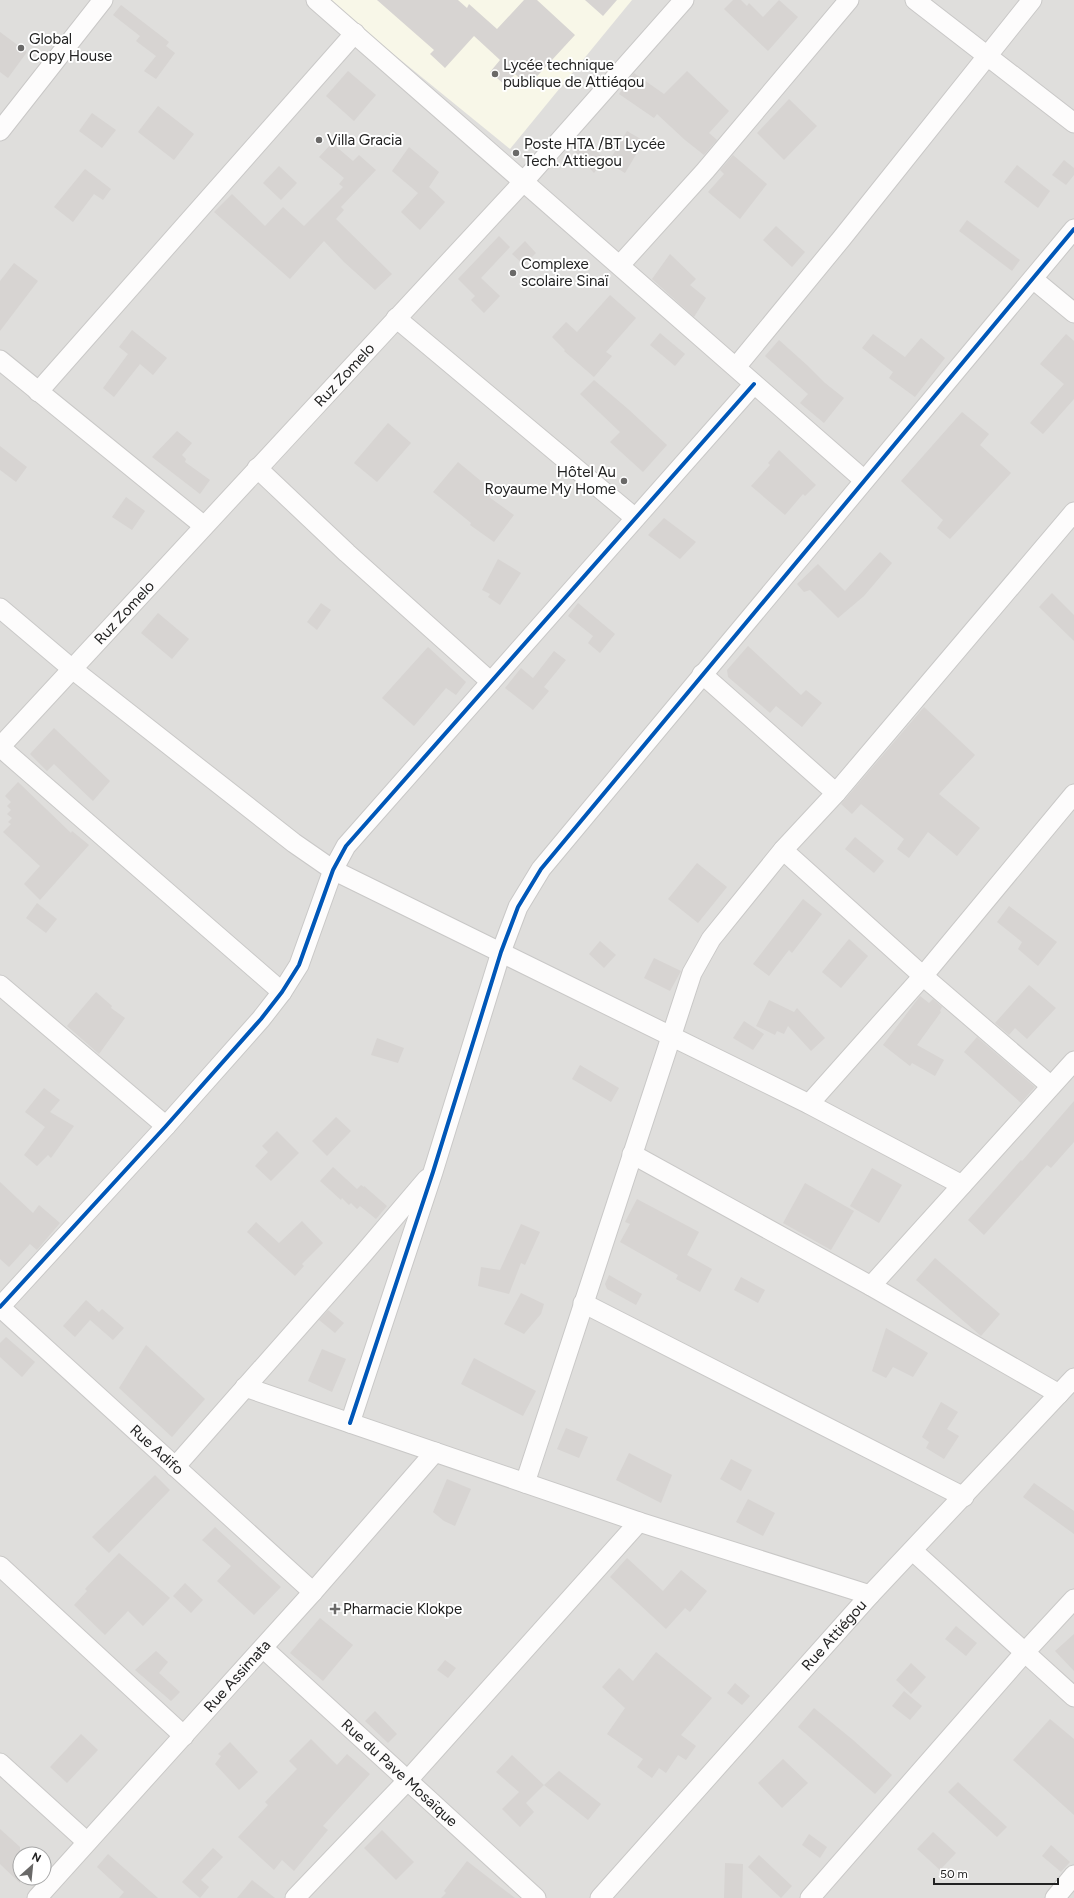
<svg xmlns="http://www.w3.org/2000/svg" width="1074" height="1898" font-family="Figtree,sans-serif">
  <style>
    .residential { fill: #dfdedc; fill-rule: evenodd }
    .education { fill: #f8f7e8 }
    .building { fill: #d7d4d2 }
    .lines { fill: none; stroke-linecap: round; stroke-linejoin: round }
    .minor-casing { stroke: #c9c8c7; stroke-width: 21 }
    .minor { stroke: #fdfcfc; stroke-width: 19 }
    .cycleway-casing { stroke: #fff; stroke-width: 6 }
    .cycleway { stroke: #0057b8; stroke-width: 4 }
    .poi-dot { fill: #6a6968; stroke: #fff; stroke-width: 1.5 }
    .labels { text-anchor: middle; stroke-width: 4; stroke-linejoin: round; paint-order: stroke }
    .poi-label { font-size: 15px; fill: #222; stroke: #fff; text-anchor: start }
    .street-label { font-size: 15px; fill: #222; stroke: #fff }
  </style>
  <rect width="100%" height="100%" fill="#f0eeeb"/>
  <!-- residential -->
  <path class="residential" d="M 0,0 L 1074,0 L 1074,1898 L 0,1898 ZM 20,1854 L 44,1854 L 44,1878 L 20,1878 Z"/>
  <!-- education -->
  <path class="education" d="M 327,0 L 632,0 L 510,149 Z"/>
  <!-- building -->
  <g class="building">
    <path d="M 377,0 L 458,0 L 467,8 L 469,4 L 497,29 L 524,0 L 537,0 L 575,35 L 528,86 L 515,74 L 505,85 L 490,72 L 500,60 L 474,36 L 445,68 L 430,54 L 434,50 Z"/>
    <path d="M 585,0 L 617,0 L 603,16 Z"/>
    <path d="M 733,0 L 741,0 L 747,6 L 749,3 L 763,17 L 779,0 L 798,17 L 768,51 L 724,9 Z"/>
    <path d="M 121,5 L 169,42 L 166,46 L 175,53 L 156,79 L 144,71 L 156,56 L 136,41 L 140,36 L 113,15 Z"/>
    <path d="M 0,32 L 27,52 L 8,78 L 0,72 Z"/>
    <path d="M 348,71 L 376,95 L 354,121 L 326,96 Z"/>
    <path d="M 687,71 L 729,111 L 709,133 L 717,140 L 704,155 L 685,140 L 657,114 L 654,118 L 619,94 L 634,73 L 664,94 Z"/>
    <path d="M 789,99 L 817,126 L 784,160 L 757,133 Z"/>
    <path d="M 158,106 L 194,134 L 174,160 L 138,132 Z"/>
    <path d="M 92,113 L 116,130 L 102,148 L 79,131 Z"/>
    <path d="M 627,131 L 644,141 L 625,173 L 608,163 Z"/>
    <path d="M 585,136 L 604,160 L 594,173 L 573,149 Z"/>
    <path d="M 332,143 L 353,161 L 359,155 L 376,170 L 341,207 L 344,210 L 336,219 L 392,274 L 375,290 L 344,262 L 324,241 L 290,279 L 214,212 L 232,194 L 265,226 L 283,207 L 304,226 L 343,187 L 339,184 L 344,178 L 319,157 Z"/>
    <path d="M 409,147 L 439,172 L 429,187 L 445,202 L 420,230 L 401,212 L 418,193 L 392,171 Z"/>
    <path d="M 733,155 L 767,184 L 740,219 L 708,192 L 724,174 L 720,170 Z"/>
    <path d="M 1064,160 L 1074,168 L 1074,175 L 1066,185 L 1052,175 Z"/>
    <path d="M 1017,165 L 1050,191 L 1038,208 L 1004,182 Z"/>
    <path d="M 279,166 L 297,183 L 281,200 L 263,183 Z"/>
    <path d="M 85,169 L 111,189 L 103,200 L 94,194 L 73,222 L 54,207 Z"/>
    <path d="M 967,220 L 1020,260 L 1012,271 L 959,231 Z"/>
    <path d="M 776,226 L 805,252 L 792,267 L 763,240 Z"/>
    <path d="M 499,236 L 510,247 L 481,278 L 500,296 L 484,313 L 471,300 L 475,296 L 458,279 Z"/>
    <path d="M 525,241 L 536,253 L 524,265 L 512,254 Z"/>
    <path d="M 670,254 L 696,279 L 690,285 L 706,298 L 694,317 L 652,279 Z"/>
    <path d="M 14,263 L 38,281 L 0,331 L 0,281 Z"/>
    <path d="M 610,295 L 636,318 L 606,352 L 612,356 L 594,377 L 564,351 L 565,350 L 552,337 L 566,322 L 577,332 Z"/>
    <path d="M 132,330 L 167,358 L 153,375 L 140,364 L 114,397 L 103,388 L 128,354 L 119,347 Z"/>
    <path d="M 660,333 L 685,354 L 675,366 L 650,345 Z"/>
    <path d="M 873,334 L 905,357 L 921,338 L 945,358 L 915,397 L 889,378 L 893,372 L 862,348 Z"/>
    <path d="M 1066,334 L 1074,341 L 1074,399 L 1043,434 L 1030,423 L 1064,384 L 1040,364 Z"/>
    <path d="M 779,340 L 808,366 L 825,383 L 844,398 L 824,423 L 800,403 L 808,394 L 765,356 Z"/>
    <path d="M 594,380 L 628,409 L 667,445 L 643,472 L 610,442 L 620,432 L 580,394 Z"/>
    <path d="M 962,412 L 989,434 L 980,445 L 1011,473 L 950,539 L 937,528 L 943,520 L 901,481 Z"/>
    <path d="M 388,423 L 411,443 L 377,482 L 354,463 Z"/>
    <path d="M 177,431 L 192,443 L 182,455 L 186,459 L 185,462 L 210,480 L 200,494 L 152,457 Z"/>
    <path d="M 0,446 L 27,467 L 16,482 L 0,470 Z"/>
    <path d="M 779,450 L 816,485 L 805,496 L 803,494 L 785,515 L 751,486 L 770,465 L 768,463 Z"/>
    <path d="M 458,462 L 493,491 L 489,497 L 514,515 L 494,542 L 470,525 L 471,523 L 433,492 Z"/>
    <path d="M 126,497 L 145,511 L 132,530 L 112,517 Z"/>
    <path d="M 664,518 L 696,542 L 680,559 L 648,535 Z"/>
    <path d="M 880,552 L 892,563 L 864,596 L 838,618 L 810,590 L 804,592 L 797,584 L 818,564 L 845,591 Z"/>
    <path d="M 498,559 L 521,573 L 500,605 L 488,597 L 490,594 L 482,590 Z"/>
    <path d="M 1052,593 L 1074,615 L 1074,641 L 1039,607 Z"/>
    <path d="M 321,603 L 331,610 L 317,630 L 307,622 Z"/>
    <path d="M 578,603 L 615,634 L 600,653 L 588,643 L 593,636 L 568,616 Z"/>
    <path d="M 158,613 L 189,639 L 172,659 L 141,633 Z"/>
    <path d="M 748,646 L 801,695 L 806,690 L 822,703 L 802,727 L 776,706 L 770,713 L 728,677 L 727,670 Z"/>
    <path d="M 428,647 L 466,682 L 456,695 L 446,688 L 414,726 L 382,698 Z"/>
    <path d="M 554,651 L 566,660 L 544,687 L 549,691 L 533,710 L 505,688 L 521,668 L 533,678 Z"/>
    <path d="M 924,707 L 975,755 L 939,794 L 980,828 L 957,856 L 928,832 L 909,858 L 897,849 L 904,839 L 861,804 L 852,814 L 841,804 Z"/>
    <path d="M 54,728 L 110,781 L 93,801 L 54,764 L 47,771 L 30,754 Z"/>
    <path d="M 18,782 L 71,833 L 72,831 L 89,845 L 40,900 L 24,884 L 40,866 L 3,832 L 11,824 L 8,822 L 12,818 L 7,814 L 11,810 L 7,806 L 11,802 L 5,796 Z"/>
    <path d="M 855,837 L 884,861 L 874,873 L 845,849 Z"/>
    <path d="M 697,863 L 727,887 L 698,923 L 668,899 Z"/>
    <path d="M 803,899 L 822,914 L 792,953 L 789,950 L 769,976 L 753,964 Z"/>
    <path d="M 37,903 L 57,919 L 46,933 L 26,918 Z"/>
    <path d="M 1009,906 L 1057,942 L 1038,966 L 1018,949 L 1022,942 L 997,922 Z"/>
    <path d="M 849,939 L 868,956 L 841,988 L 822,972 Z"/>
    <path d="M 600,941 L 616,955 L 604,968 L 589,954 Z"/>
    <path d="M 654,958 L 681,971 L 670,991 L 644,978 Z"/>
    <path d="M 1029,985 L 1056,1008 L 1027,1039 L 1015,1028 L 1009,1035 L 995,1023 Z"/>
    <path d="M 96,992 L 112,1006 L 111,1008 L 125,1018 L 99,1054 L 67,1026 Z"/>
    <path d="M 920,996 L 929,1003 L 933,999 L 942,1007 L 940,1011 L 941,1012 L 917,1045 L 944,1060 L 935,1076 L 912,1063 L 910,1066 L 883,1045 Z"/>
    <path d="M 769,1000 L 794,1012 L 797,1008 L 825,1038 L 811,1051 L 788,1026 L 784,1034 L 777,1031 L 775,1035 L 756,1026 Z"/>
    <path d="M 744,1021 L 764,1034 L 753,1050 L 733,1038 Z"/>
    <path d="M 977,1037 L 1035,1087 L 1021,1103 L 964,1052 Z"/>
    <path d="M 377,1038 L 404,1048 L 398,1063 L 371,1055 Z"/>
    <path d="M 580,1065 L 619,1088 L 611,1102 L 572,1079 Z"/>
    <path d="M 44,1088 L 60,1100 L 50,1112 L 74,1126 L 51,1158 L 48,1155 L 37,1166 L 24,1155 L 45,1127 L 25,1112 Z"/>
    <path d="M 1074,1101 L 1074,1142 L 1051,1168 L 1047,1165 L 984,1235 L 968,1220 L 1021,1160 L 1022,1161 Z"/>
    <path d="M 336,1117 L 351,1131 L 327,1156 L 312,1141 Z"/>
    <path d="M 277,1131 L 299,1153 L 271,1181 L 255,1166 L 268,1152 L 262,1146 Z"/>
    <path d="M 333,1167 L 357,1189 L 361,1185 L 364,1187 L 364,1186 L 387,1206 L 376,1219 L 360,1206 L 357,1209 L 351,1203 L 349,1205 L 342,1198 L 341,1200 L 320,1181 Z"/>
    <path d="M 872,1168 L 902,1185 L 879,1223 L 850,1206 Z"/>
    <path d="M 0,1182 L 33,1213 L 39,1205 L 60,1223 L 37,1250 L 30,1244 L 9,1267 L 0,1259 Z"/>
    <path d="M 805,1183 L 854,1211 L 831,1250 L 783,1223 Z"/>
    <path d="M 637,1199 L 699,1232 L 687,1255 L 712,1269 L 700,1292 L 676,1279 L 678,1275 L 620,1242 L 630,1224 L 625,1222 Z"/>
    <path d="M 302,1221 L 323,1243 L 302,1264 L 304,1266 L 295,1276 L 247,1232 L 256,1222 L 279,1243 Z"/>
    <path d="M 521,1224 L 540,1232 L 525,1265 L 521,1263 L 509,1294 L 478,1286 L 481,1267 L 500,1270 Z"/>
    <path d="M 935,1258 L 1000,1314 L 981,1336 L 916,1280 Z"/>
    <path d="M 609,1275 L 642,1294 L 636,1305 L 607,1289 L 605,1284 Z"/>
    <path d="M 741,1277 L 765,1290 L 758,1303 L 734,1290 Z"/>
    <path d="M 521,1293 L 544,1304 L 541,1314 L 524,1334 L 504,1324 Z"/>
    <path d="M 86,1300 L 99,1312 L 102,1309 L 124,1328 L 113,1340 L 90,1320 L 75,1337 L 63,1326 Z"/>
    <path d="M 328,1310 L 344,1323 L 335,1333 L 319,1320 Z"/>
    <path d="M 886,1328 L 928,1353 L 913,1377 L 893,1367 L 886,1378 L 872,1371 Z"/>
    <path d="M 6,1337 L 35,1362 L 22,1377 L 0,1357 L 0,1343 Z"/>
    <path d="M 146,1345 L 205,1399 L 172,1437 L 119,1388 Z"/>
    <path d="M 322,1349 L 346,1359 L 332,1392 L 308,1381 Z"/>
    <path d="M 474,1358 L 536,1391 L 523,1416 L 461,1384 Z"/>
    <path d="M 941,1402 L 958,1412 L 947,1429 L 959,1436 L 944,1459 L 926,1448 L 929,1442 L 922,1437 Z"/>
    <path d="M 566,1428 L 588,1437 L 579,1458 L 557,1449 Z"/>
    <path d="M 629,1453 L 672,1475 L 661,1503 L 616,1480 Z"/>
    <path d="M 731,1459 L 752,1470 L 741,1491 L 720,1479 Z"/>
    <path d="M 155,1475 L 170,1490 L 109,1553 L 92,1537 Z"/>
    <path d="M 447,1479 L 471,1489 L 455,1526 L 444,1521 L 433,1512 Z"/>
    <path d="M 1034,1483 L 1074,1511 L 1074,1534 L 1023,1497 Z"/>
    <path d="M 748,1499 L 775,1513 L 763,1536 L 736,1522 Z"/>
    <path d="M 215,1527 L 281,1587 L 254,1615 L 217,1581 L 231,1566 L 202,1540 Z"/>
    <path d="M 119,1553 L 170,1598 L 143,1626 L 128,1611 L 105,1635 L 74,1605 L 87,1591 L 85,1589 Z"/>
    <path d="M 627,1558 L 663,1591 L 681,1570 L 707,1591 L 690,1612 L 685,1608 L 666,1629 L 610,1577 Z"/>
    <path d="M 185,1583 L 203,1600 L 191,1613 L 173,1596 Z"/>
    <path d="M 320,1618 L 353,1645 L 323,1681 L 290,1653 Z"/>
    <path d="M 956,1626 L 977,1643 L 966,1656 L 945,1639 Z"/>
    <path d="M 1074,1634 L 1074,1671 L 1055,1651 Z"/>
    <path d="M 156,1651 L 168,1662 L 159,1673 L 180,1692 L 171,1701 L 135,1670 Z"/>
    <path d="M 656,1652 L 712,1698 L 681,1735 L 696,1746 L 686,1760 L 678,1755 L 666,1773 L 659,1768 L 652,1778 L 637,1767 L 643,1759 L 607,1734 L 625,1708 L 602,1687 L 619,1668 L 633,1681 Z"/>
    <path d="M 445,1660 L 456,1668 L 448,1678 L 437,1670 Z"/>
    <path d="M 911,1663 L 926,1677 L 911,1694 L 896,1680 Z"/>
    <path d="M 735,1683 L 750,1696 L 742,1705 L 727,1693 Z"/>
    <path d="M 904,1691 L 922,1706 L 910,1720 L 892,1706 Z"/>
    <path d="M 814,1708 L 853,1740 L 892,1775 L 875,1794 L 798,1727 Z"/>
    <path d="M 375,1711 L 397,1734 L 388,1743 L 365,1721 Z"/>
    <path d="M 1050,1719 L 1074,1739 L 1074,1815 L 1013,1760 Z"/>
    <path d="M 81,1734 L 98,1750 L 67,1783 L 50,1767 Z"/>
    <path d="M 311,1739 L 337,1765 L 347,1754 L 370,1774 L 323,1826 L 328,1830 L 294,1871 L 282,1860 L 274,1870 L 238,1837 L 268,1805 L 265,1802 L 297,1769 L 289,1761 Z"/>
    <path d="M 230,1742 L 258,1772 L 239,1790 L 215,1764 L 221,1756 L 218,1754 Z"/>
    <path d="M 512,1755 L 544,1785 L 526,1803 L 534,1812 L 520,1827 L 502,1809 L 519,1792 L 496,1772 Z"/>
    <path d="M 783,1759 L 808,1783 L 782,1808 L 758,1783 Z"/>
    <path d="M 559,1771 L 601,1804 L 588,1820 L 544,1785 Z"/>
    <path d="M 958,1782 L 1007,1827 L 997,1837 L 948,1792 Z"/>
    <path d="M 0,1829 L 20,1847 L 20,1883 L 0,1864 Z"/>
    <path d="M 382,1830 L 414,1862 L 396,1880 L 364,1848 Z"/>
    <path d="M 933,1832 L 956,1853 L 940,1870 L 917,1849 Z"/>
    <path d="M 809,1834 L 827,1847 L 820,1858 L 802,1845 Z"/>
    <path d="M 1051,1845 L 1070,1862 L 1061,1872 L 1042,1856 Z"/>
    <path d="M 213,1848 L 223,1857 L 201,1880 L 209,1887 L 200,1898 L 182,1882 Z"/>
    <path d="M 108,1854 L 158,1898 L 119,1898 L 124,1892 L 97,1867 Z"/>
    <path d="M 759,1855 L 792,1886 L 781,1898 L 748,1867 Z"/>
    <path d="M 467,1861 L 515,1898 L 441,1898 L 446,1893 L 444,1891 Z"/>
    <path d="M 725,1863 L 743,1864 L 742,1898 L 724,1898 Z"/>
    <path d="M 252,1880 L 275,1898 L 237,1898 Z"/>
  </g>
  <g class="lines">
    <defs>
      <g id="minor">
        <path d="M 316,0 L 864,480"/>
        <path d="M 915,0 L 1074,123"/>
        <path d="M 0,131 L 103,0"/>
        <path d="M 620,265 L 705,171 L 849,0"/>
        <path d="M 1033,279 L 1074,313"/>
        <path d="M 396,318 L 634,517"/>
        <path d="M 0,360 L 204,526"/>
        <path d="M 736,367 L 842,238 L 1032,0"/>
        <path d="M 38,392 L 355,33"/>
        <path d="M 257,468 L 347,553 L 491,682"/>
        <path d="M 0,608 L 71,668 L 294,843 L 333,870 L 809,1104 L 962,1185"/>
        <path d="M 702,674 L 836,793"/>
        <path id="s1" d="M 0,747 L 524,181 L 684,0"/>
        <path d="M 0,747 L 282,992"/>
        <path d="M 783,850 L 923,976 L 1051,1086"/>
        <path d="M 0,985 L 166,1126"/>
        <path d="M 809,1104 L 923,976 L 1074,794"/>
        <path d="M 632,1154 L 871,1286 L 1059,1394"/>
        <path d="M 871,1286 L 1074,1061"/>
        <path d="M 583,1303 L 964,1497"/>
        <path d="M 0,1307 L 166,1126 L 261,1019 L 282,992 L 299,965 L 333,870 L 346,846 L 754,384"/>
        <path id="s2" d="M 0,1307 L 313,1592"/>
        <path d="M 245,1387 L 639,1522 L 870,1595"/>
        <path d="M 350,1423 L 433,1172 L 501,952 L 518,907 L 541,869 L 1074,229"/>
        <path d="M 175,1467 L 363,1254 L 427,1179"/>
        <path d="M 525,1483 L 692,973 L 711,939 L 783,850 L 836,793 L 1074,512"/>
        <path d="M 913,1551 L 1074,1697"/>
        <path d="M 0,1566 L 184,1736"/>
        <path id="s3" d="M 263,1648 L 536,1898"/>
        <path d="M 0,1763 L 87,1842"/>
        <path id="s4" d="M 37,1898 L 313,1592 L 435,1452"/>
        <path d="M 295,1898 L 407,1781 L 639,1522"/>
        <path id="s5" d="M 600,1898 L 870,1595 L 1074,1378"/>
        <path d="M 810,1898 L 1025,1652 L 1074,1599"/>
        <path d="M 1055,1898 L 1074,1875"/>
      </g>
    </defs>
    <!-- minor casing -->
    <use href="#minor" class="minor-casing"/>
    <!-- minor -->
    <use href="#minor" class="minor"/>
    <defs>
      <g id="cycleway">
        <path d="M 0,1307 L 166,1126 L 261,1019 L 282,992 L 299,965 L 333,870 L 346,846 L 754,384"/>
        <path d="M 350,1423 L 433,1172 L 501,952 L 518,907 L 541,869 L 1074,229"/>
      </g>
    </defs>
    <!-- cycleway casing -->
    <use href="#cycleway" class="cycleway-casing"/>
    <!-- cycleway -->
    <use href="#cycleway" class="cycleway"/>
  </g>
  <!-- markers -->
  <g class="poi-dot">
    <circle cx="21" cy="48" r="4"/>
    <circle cx="495" cy="74" r="4"/>
    <circle cx="319" cy="140" r="4"/>
    <circle cx="516" cy="153" r="4"/>
    <circle cx="513" cy="273" r="4"/>
    <circle cx="624" cy="481" r="4"/>
    <path d="M333 1603h4v4h4v4h-4v4h-4v-4h-4v-4h4z"/>
  </g>
  <g class="labels">
    <!-- poi labels -->
    <g class="poi-label">
      <text x="29" y="44">Global<tspan x="29" dy="17">Copy House</tspan></text>
      <text x="503" y="70">Lycée technique<tspan x="503" dy="17">publique de Attiéqou</tspan></text>
      <text x="327" y="145">Villa Gracia</text>
      <text x="524" y="149">Poste HTA /BT Lycée<tspan x="524" dy="17">Tech. Attiegou</tspan></text>
      <text x="521" y="269">Complexe<tspan x="521" dy="17">scolaire Sinaï</tspan></text>
      <text x="616" y="477" text-anchor="end">Hôtel Au<tspan x="616" dy="17">Royaume My Home</tspan></text>
      <text x="343" y="1614">Pharmacie Klokpe</text>
    </g>
    <!-- street labels -->
    <g class="street-label">
      <text dy="5" stroke="none"><textPath href="#s1" startOffset="507">Ruz Zomelo</textPath></text>
      <text dy="5" stroke="none"><textPath href="#s1" startOffset="183">Ruz Zomelo</textPath></text>
      <text dy="5" stroke="none"><textPath href="#s2" startOffset="212">Rue Adifo</textPath></text>
      <text dy="5" stroke="none"><textPath href="#s5" startOffset="352">Rue Attiégou</textPath></text>
      <text dy="5" stroke="none"><textPath href="#s4" startOffset="299">Rue Assimata</textPath></text>
      <text dy="5" stroke="none"><textPath href="#s3" startOffset="185">Rue du Pave Mosaïque</textPath></text>
    </g>
  </g>
  <!-- north arrow -->
  <g transform="translate(32 1866) rotate(27)"><circle r="19" fill="#ffffff" stroke="#a7a7a7"/>
  <path d="M0-3L7 15L0 10L-7 15Z" fill="#6a6968"/>
  <text y="-6" font-size="11" font-weight="bold" text-anchor="middle" fill="#222222">N</text>
  </g>
  <!-- scale -->
  <path d="M934 1878v6h124v-6" fill="none" stroke="#222222" stroke-width="2"/>
  <text x="940" y="1878" font-size="12" fill="#222222" stroke="#ffffff" stroke-width="3" paint-order="stroke">50 m</text>
</svg>
